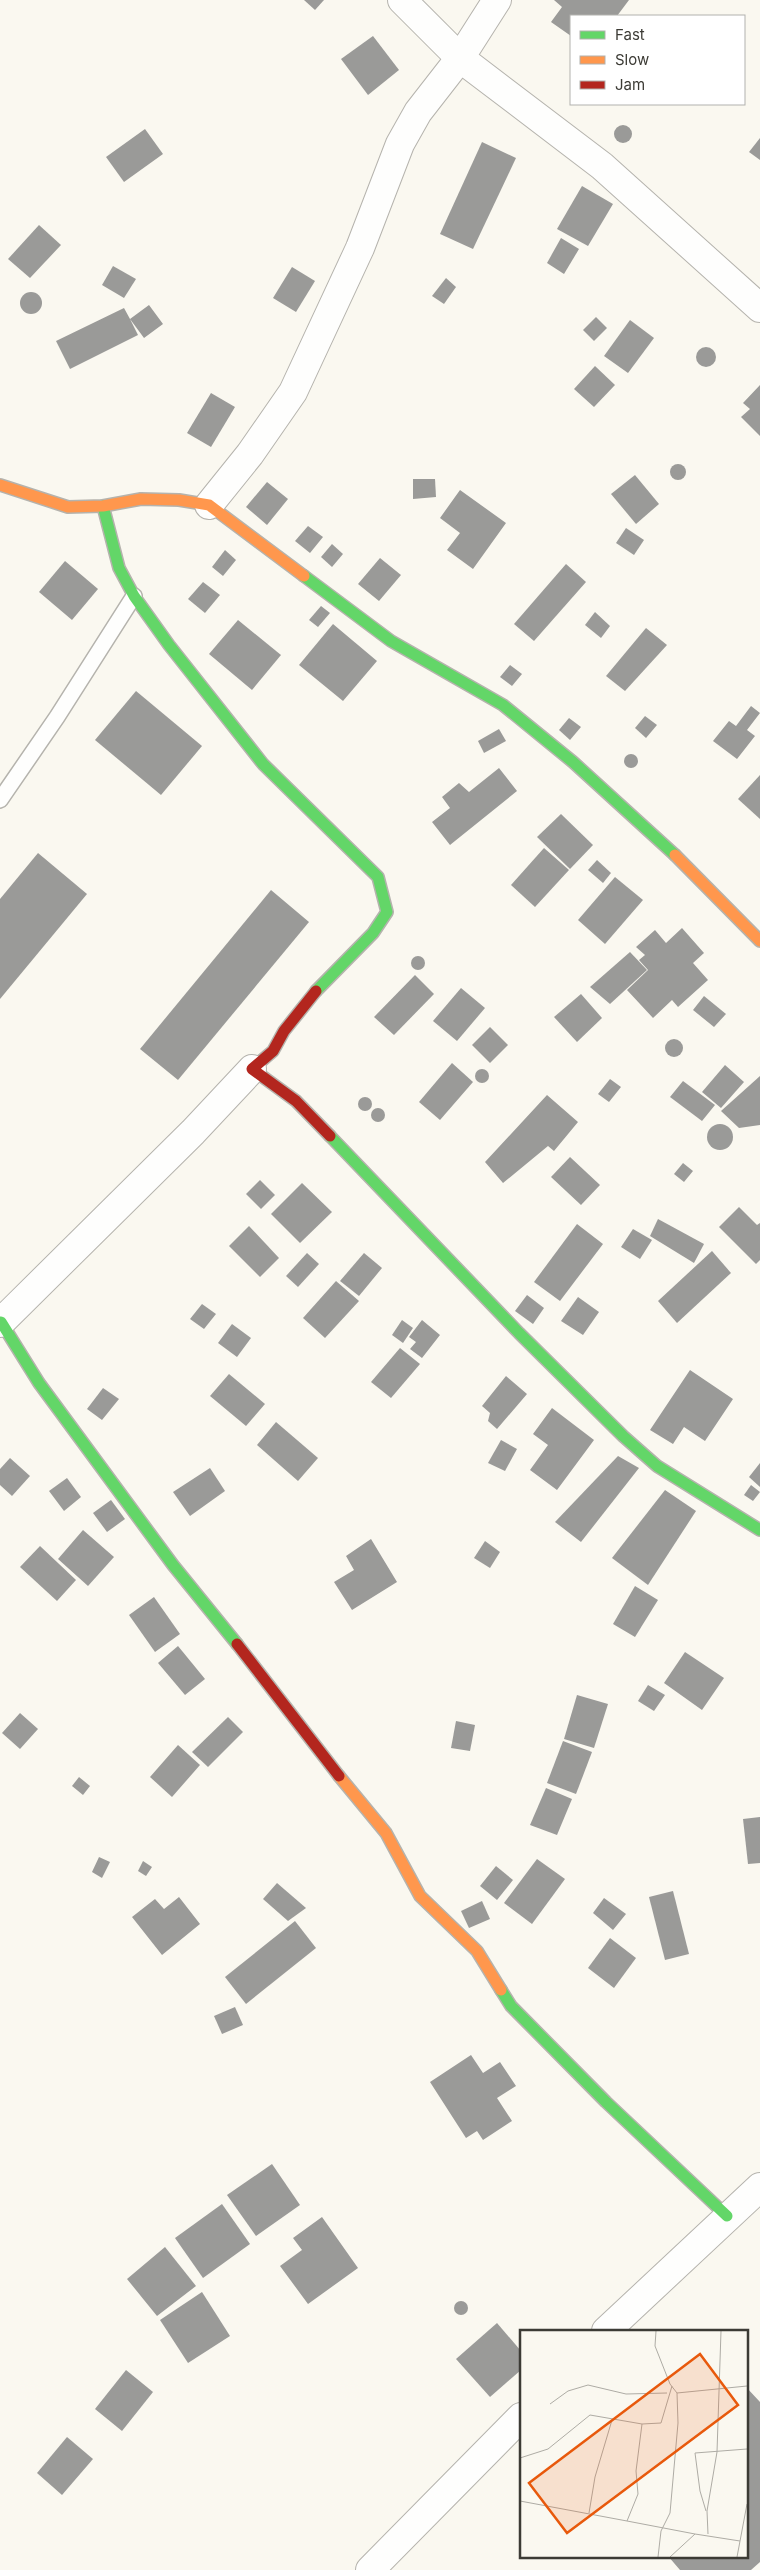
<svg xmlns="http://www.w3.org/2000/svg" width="760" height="2570" font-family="Inter,sans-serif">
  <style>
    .building { fill: #9a9a98 }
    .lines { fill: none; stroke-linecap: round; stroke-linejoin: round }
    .lane-casing { stroke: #b5b3ad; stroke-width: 18 }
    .street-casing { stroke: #b5b3ad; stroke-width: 30 }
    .fast-casing { stroke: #b5b3ad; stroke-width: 14 }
    .slow-casing { stroke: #b5b3ad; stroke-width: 14 }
    .jam-casing { stroke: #b5b3ad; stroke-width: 14 }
    .lane { stroke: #fefefd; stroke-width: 15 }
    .street { stroke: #fefefd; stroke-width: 28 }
    .fast { stroke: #63d668; stroke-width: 11 }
    .slow { stroke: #ff974d; stroke-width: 11 }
    .jam { stroke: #b3261e; stroke-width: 11 }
    .inset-road { fill: none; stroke: #aeaca5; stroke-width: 1 }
    .view { fill: #e8590c; fill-opacity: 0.15; stroke: #e8590c; stroke-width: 2.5 }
    .inset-edge { fill: none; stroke: #3c3b35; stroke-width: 2.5 }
  </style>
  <rect width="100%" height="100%" fill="#faf8f0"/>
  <!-- building -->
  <g class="building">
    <path d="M 304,0 L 324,0 L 315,10 Z"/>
    <path d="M 554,0 L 629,0 L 617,16 L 571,16 L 571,36 L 551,22 L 562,7 Z"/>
    <path d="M 373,36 L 399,70 L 368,95 L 341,59 Z"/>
    <circle cx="623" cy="134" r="9"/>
    <path d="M 145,129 L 163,154 L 124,182 L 106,157 Z"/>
    <path d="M 760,138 L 760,160 L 749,152 Z"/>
    <path d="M 482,142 L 516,158 L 473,249 L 440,234 Z"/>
    <path d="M 582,186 L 613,204 L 588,246 L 557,229 Z"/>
    <path d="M 39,225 L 61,245 L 30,278 L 8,259 Z"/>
    <path d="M 561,238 L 579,249 L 564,274 L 547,263 Z"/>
    <path d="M 113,266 L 136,279 L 124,298 L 102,285 Z"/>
    <path d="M 292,267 L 315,281 L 296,312 L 273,298 Z"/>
    <path d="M 446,278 L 456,287 L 444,304 L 432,296 Z"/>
    <circle cx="31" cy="303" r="11"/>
    <path d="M 149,305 L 163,324 L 144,338 L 130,319 L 138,335 L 70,369 L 56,341 L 124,308 L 130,319 Z"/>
    <path d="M 596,317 L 607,328 L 594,341 L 583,330 Z"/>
    <path d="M 630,320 L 654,338 L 628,373 L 604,356 Z"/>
    <circle cx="706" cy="357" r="10"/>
    <path d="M 595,366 L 615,385 L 594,407 L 574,389 Z"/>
    <path d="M 760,385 L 760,436 L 741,417 L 750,409 L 743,403 Z"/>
    <path d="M 211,393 L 235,407 L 211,447 L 187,433 Z"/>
    <circle cx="678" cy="472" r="8"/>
    <path d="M 635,475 L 659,504 L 636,524 L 611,494 Z"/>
    <path d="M 413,479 L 435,479 L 436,497 L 413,499 Z"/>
    <path d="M 267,482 L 288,499 L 267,525 L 246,507 Z"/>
    <path d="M 460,490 L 506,523 L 473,569 L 447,550 L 460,533 L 440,518 Z"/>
    <path d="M 308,526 L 323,537 L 310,553 L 295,541 Z"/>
    <path d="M 626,528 L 644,540 L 634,555 L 616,543 Z"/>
    <path d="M 332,544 L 343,554 L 332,567 L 321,557 Z"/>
    <path d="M 225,550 L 236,560 L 223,576 L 212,567 Z"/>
    <path d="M 380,558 L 401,575 L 379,601 L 358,584 Z"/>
    <path d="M 65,561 L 98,589 L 72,620 L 39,592 Z"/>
    <path d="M 566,564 L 586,582 L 534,641 L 514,624 Z"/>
    <path d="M 203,582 L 220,595 L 205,613 L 188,599 Z"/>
    <path d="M 321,606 L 330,613 L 318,627 L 309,620 Z"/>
    <path d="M 595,612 L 610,626 L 601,638 L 585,625 Z"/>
    <path d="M 238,620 L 281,655 L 252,690 L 209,654 Z"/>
    <path d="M 333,624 L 377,661 L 343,701 L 299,665 Z"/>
    <path d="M 646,628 L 667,645 L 625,691 L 606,676 Z"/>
    <path d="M 510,665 L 522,674 L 512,686 L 500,677 Z"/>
    <path d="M 136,691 L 202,746 L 161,795 L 95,740 Z"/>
    <path d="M 751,706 L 760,713 L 747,730 L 755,736 L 737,759 L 713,741 L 729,721 L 736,726 Z"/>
    <path d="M 645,716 L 657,725 L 646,738 L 635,728 Z"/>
    <path d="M 569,718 L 581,727 L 570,740 L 559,730 Z"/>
    <path d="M 499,729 L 506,741 L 484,753 L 478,741 Z"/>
    <circle cx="631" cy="761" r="7"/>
    <path d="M 499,768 L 517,791 L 450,845 L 432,822 L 450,808 L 442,797 L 459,783 L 469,792 Z"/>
    <path d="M 760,775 L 760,819 L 738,799 Z"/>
    <path d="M 561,814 L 593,845 L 570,869 L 537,837 Z"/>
    <path d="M 544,848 L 569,870 L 535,907 L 511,885 Z"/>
    <path d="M 38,853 L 87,894 L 0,999 L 0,899 Z"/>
    <path d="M 597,860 L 611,873 L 603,883 L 588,870 Z"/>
    <path d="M 615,877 L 643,900 L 605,944 L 578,920 Z"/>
    <path d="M 271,890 L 309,922 L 178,1080 L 140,1049 Z"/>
    <path d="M 682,928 L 704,953 L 693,963 L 708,980 L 678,1007 L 672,1000 L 653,1018 L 627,990 L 648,970 L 639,960 L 645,955 L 636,947 L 655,930 L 666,943 Z"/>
    <path d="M 630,952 L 647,970 L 610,1004 L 590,987 Z"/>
    <circle cx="418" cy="963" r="7"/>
    <path d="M 415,975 L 434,994 L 394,1035 L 374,1017 Z"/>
    <path d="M 461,988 L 485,1008 L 457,1041 L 433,1021 Z"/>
    <path d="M 581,994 L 602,1018 L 577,1042 L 554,1017 Z"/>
    <path d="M 704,996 L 726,1014 L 714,1027 L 693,1010 Z"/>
    <path d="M 490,1027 L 508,1045 L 490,1063 L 472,1045 Z"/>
    <circle cx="674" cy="1048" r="9"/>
    <path d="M 452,1063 L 473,1082 L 440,1120 L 419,1102 Z"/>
    <path d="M 725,1065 L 744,1082 L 721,1108 L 702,1092 Z"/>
    <circle cx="482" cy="1076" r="7"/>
    <path d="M 760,1076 L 760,1125 L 739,1128 L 721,1111 Z"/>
    <path d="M 610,1079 L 621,1087 L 609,1102 L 598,1094 Z"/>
    <path d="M 683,1081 L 715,1105 L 702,1121 L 670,1097 Z"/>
    <path d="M 547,1095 L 578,1122 L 554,1151 L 548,1146 L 503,1183 L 485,1162 Z"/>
    <circle cx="365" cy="1104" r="7"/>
    <circle cx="378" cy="1115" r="7"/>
    <circle cx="720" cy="1137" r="13"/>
    <path d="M 570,1157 L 600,1185 L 581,1205 L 551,1177 Z"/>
    <path d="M 683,1163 L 693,1171 L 684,1182 L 674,1174 Z"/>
    <path d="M 260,1180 L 275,1195 L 261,1209 L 246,1194 Z"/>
    <path d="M 302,1183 L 332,1212 L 300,1243 L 271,1214 Z"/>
    <path d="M 739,1207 L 757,1225 L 760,1223 L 760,1260 L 756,1264 L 719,1227 Z"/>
    <path d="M 658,1219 L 704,1244 L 694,1263 L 650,1236 Z"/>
    <path d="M 577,1224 L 603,1244 L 560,1301 L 534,1282 Z"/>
    <path d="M 249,1226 L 279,1258 L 260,1277 L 229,1246 Z"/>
    <path d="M 633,1229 L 652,1240 L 640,1259 L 621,1247 Z"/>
    <path d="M 712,1251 L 731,1273 L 677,1323 L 658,1301 Z"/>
    <path d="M 307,1253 L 319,1264 L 298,1287 L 286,1276 Z"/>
    <path d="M 364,1253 L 382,1268 L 359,1296 L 340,1281 Z"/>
    <path d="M 336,1281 L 359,1301 L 325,1338 L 303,1318 Z"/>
    <path d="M 527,1295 L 544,1308 L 533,1324 L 515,1311 Z"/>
    <path d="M 578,1297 L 599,1312 L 583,1335 L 561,1321 Z"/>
    <path d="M 202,1304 L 216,1314 L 204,1329 L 190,1319 Z"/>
    <path d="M 402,1320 L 413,1328 L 403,1343 L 392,1335 Z"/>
    <path d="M 422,1320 L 440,1335 L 422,1358 L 410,1349 L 416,1342 L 409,1337 Z"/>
    <path d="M 232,1324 L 251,1338 L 237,1357 L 218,1343 Z"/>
    <path d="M 400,1348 L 420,1364 L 391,1398 L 371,1382 Z"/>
    <path d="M 690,1370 L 733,1399 L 705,1441 L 684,1427 L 673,1444 L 650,1430 Z"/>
    <path d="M 229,1374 L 265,1404 L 246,1426 L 210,1396 Z"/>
    <path d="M 506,1376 L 527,1394 L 497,1429 L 488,1421 L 490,1413 L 482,1406 Z"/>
    <path d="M 103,1388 L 119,1399 L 102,1420 L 87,1409 Z"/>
    <path d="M 552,1408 L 594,1440 L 557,1490 L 530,1470 L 548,1445 L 533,1434 Z"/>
    <path d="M 276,1422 L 318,1458 L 298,1481 L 257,1445 Z"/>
    <path d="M 501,1440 L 517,1449 L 505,1471 L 488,1463 Z"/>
    <path d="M 618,1456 L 639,1468 L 581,1542 L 555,1522 Z"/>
    <path d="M 10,1458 L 30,1476 L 12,1496 L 0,1485 L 0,1469 Z"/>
    <path d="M 760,1463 L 760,1487 L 749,1477 Z"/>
    <path d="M 210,1468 L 225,1491 L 190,1516 L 173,1492 Z"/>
    <path d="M 67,1478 L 81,1497 L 64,1511 L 49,1491 Z"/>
    <path d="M 751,1485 L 760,1492 L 753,1501 L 744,1495 Z"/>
    <path d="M 665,1490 L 696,1511 L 648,1585 L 612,1558 Z"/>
    <path d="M 111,1500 L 125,1519 L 107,1532 L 93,1513 Z"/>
    <path d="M 83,1530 L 114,1557 L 88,1586 L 58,1559 Z"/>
    <path d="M 371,1539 L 397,1582 L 352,1610 L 334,1582 L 354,1570 L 346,1556 Z"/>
    <path d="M 485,1541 L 500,1552 L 490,1568 L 474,1558 Z"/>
    <path d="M 40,1546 L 76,1580 L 57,1601 L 20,1567 Z"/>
    <path d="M 635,1586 L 658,1600 L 635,1637 L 613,1624 Z"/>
    <path d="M 154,1597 L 180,1634 L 155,1652 L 129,1615 Z"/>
    <path d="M 178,1646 L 205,1679 L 185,1695 L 158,1663 Z"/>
    <path d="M 685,1652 L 724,1678 L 702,1710 L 664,1683 Z"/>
    <path d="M 648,1685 L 665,1695 L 654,1711 L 638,1701 Z"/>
    <path d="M 577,1695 L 608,1704 L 594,1748 L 564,1739 Z"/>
    <path d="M 20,1713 L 38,1729 L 20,1749 L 2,1733 Z"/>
    <path d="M 228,1717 L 243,1732 L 208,1767 L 192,1752 Z"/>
    <path d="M 456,1721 L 475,1725 L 470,1751 L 451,1748 Z"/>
    <path d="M 563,1741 L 592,1752 L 576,1794 L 547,1783 Z"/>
    <path d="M 178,1745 L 200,1765 L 172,1797 L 150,1777 Z"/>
    <path d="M 79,1777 L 90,1786 L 83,1795 L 72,1786 Z"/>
    <path d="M 546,1788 L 572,1799 L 557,1835 L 530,1825 Z"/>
    <path d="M 760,1817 L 760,1863 L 748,1864 L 743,1819 Z"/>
    <path d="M 99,1857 L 110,1862 L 102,1878 L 92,1872 Z"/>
    <path d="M 537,1859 L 565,1879 L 532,1924 L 504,1903 Z"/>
    <path d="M 143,1861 L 152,1867 L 146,1876 L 138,1871 Z"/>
    <path d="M 496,1866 L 513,1880 L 497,1900 L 480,1886 Z"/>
    <path d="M 277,1883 L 306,1908 L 288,1921 L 263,1899 Z"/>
    <path d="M 673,1891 L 689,1954 L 665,1960 L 649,1897 Z"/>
    <path d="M 179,1897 L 200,1924 L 162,1955 L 132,1917 L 155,1899 L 164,1909 Z"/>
    <path d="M 604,1898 L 626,1914 L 613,1930 L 593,1913 Z"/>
    <path d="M 482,1901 L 490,1919 L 469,1928 L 461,1911 Z"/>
    <path d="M 295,1921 L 316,1948 L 246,2004 L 225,1977 Z"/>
    <path d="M 610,1938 L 636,1958 L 614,1988 L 588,1968 Z"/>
    <path d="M 235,2007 L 243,2025 L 222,2034 L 214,2016 Z"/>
    <path d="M 471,2055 L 483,2073 L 500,2062 L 516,2086 L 497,2098 L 512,2121 L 483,2140 L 477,2131 L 466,2138 L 430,2082 Z"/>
    <path d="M 272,2164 L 300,2205 L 256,2236 L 227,2195 Z"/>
    <path d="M 222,2204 L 250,2244 L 203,2278 L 175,2238 Z"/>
    <path d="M 322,2217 L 358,2268 L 308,2304 L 280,2266 L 302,2250 L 293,2238 Z"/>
    <path d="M 165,2247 L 196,2286 L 157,2316 L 127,2279 Z"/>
    <path d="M 202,2292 L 230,2336 L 188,2363 L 160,2320 Z"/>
    <circle cx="461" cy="2308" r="7"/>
    <path d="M 497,2323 L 521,2351 L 521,2370 L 490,2397 L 456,2359 Z"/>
    <path d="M 126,2370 L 153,2392 L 122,2431 L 95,2409 Z"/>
    <path d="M 746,2387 L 760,2402 L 760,2562 L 751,2570 L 680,2570 L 668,2556 L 746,2556 Z"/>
    <path d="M 67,2437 L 93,2459 L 62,2495 L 37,2473 Z"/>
  </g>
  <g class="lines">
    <defs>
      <path id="lane" d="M 0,800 L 57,717 L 134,596"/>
      <g id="street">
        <path d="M 402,0 L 460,58 L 602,166 L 760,308"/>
        <path d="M 209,505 L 250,454 L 293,392 L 360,248 L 400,144 L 418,112 L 460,58 L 497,0"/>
        <path d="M 0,1323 L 193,1132 L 252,1069"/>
        <path d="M 606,2331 L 760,2187"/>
        <path d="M 370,2570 L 521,2417"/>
      </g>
      <g id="fast">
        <path d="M 103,506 L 119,568 L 134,596 L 169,645 L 263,764 L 378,877 L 387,912 L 373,933 L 316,991"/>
        <path d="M 304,576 L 391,641 L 503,705 L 573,762 L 675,855"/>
        <path d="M 330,1136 L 519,1333 L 623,1436 L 657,1466 L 760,1530"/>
        <path d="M 1,1322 L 39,1383 L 173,1565 L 237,1644"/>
        <path d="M 501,1990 L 511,2006 L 606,2102 L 727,2216"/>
      </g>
      <g id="slow">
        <path d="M 0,485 L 68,507 L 103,506 L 141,499 L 179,500 L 209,505 L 304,576"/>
        <path d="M 675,855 L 760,941"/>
        <path d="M 339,1776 L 386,1833 L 420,1896 L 477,1951 L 501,1990"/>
      </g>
      <g id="jam">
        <path d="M 316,991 L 284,1031 L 273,1051 L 252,1069 L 296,1101 L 330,1136"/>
        <path d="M 237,1644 L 339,1776"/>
      </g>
    </defs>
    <!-- lane casing -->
    <use href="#lane" class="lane-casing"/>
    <!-- street casing -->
    <use href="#street" class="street-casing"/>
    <!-- fast casing -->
    <use href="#fast" class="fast-casing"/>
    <!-- slow casing -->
    <use href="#slow" class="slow-casing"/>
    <!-- jam casing -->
    <use href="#jam" class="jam-casing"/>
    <!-- lane -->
    <use href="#lane" class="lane"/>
    <!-- street -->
    <use href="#street" class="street"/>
    <!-- fast -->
    <use href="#fast" class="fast"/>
    <!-- slow -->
    <use href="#slow" class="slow"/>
    <!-- jam -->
    <use href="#jam" class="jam"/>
  </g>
  <!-- overview -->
  <g transform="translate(520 2330)">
    <rect width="228" height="228" fill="#faf8f0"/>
    <path class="inset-road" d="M 136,1 L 135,16 L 150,54 L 157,63 L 158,93 L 150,183 L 141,201 L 138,227M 152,56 L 141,93 L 122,94 L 116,141 L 118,164 L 107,191 L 175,204M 157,63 L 227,56M 30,74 L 48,61 L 68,55 L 106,64 L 147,63M 0,128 L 28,119 L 70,85 L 122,94M 0,171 L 107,191M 186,181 L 180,161 L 175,123 L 227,119M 69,183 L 75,147 L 92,90M 188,204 L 187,181 L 197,122 L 201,1M 150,227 L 175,204 L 220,211M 217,227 L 227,174"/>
    <path class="view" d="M 180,24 L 218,75 L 47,203 L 9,153 Z"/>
    <rect width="228" height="228" class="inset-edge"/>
  </g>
  <!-- legend -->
  <rect x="570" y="15" width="175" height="90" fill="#ffffff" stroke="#b1b1ae"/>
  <rect x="580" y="31" width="25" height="8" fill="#63d668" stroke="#b1b1ae"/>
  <text x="615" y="40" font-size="15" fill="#3c3b35">Fast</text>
  <rect x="580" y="56" width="25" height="8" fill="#ff974d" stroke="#b1b1ae"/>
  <text x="615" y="65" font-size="15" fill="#3c3b35">Slow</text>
  <rect x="580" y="81" width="25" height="8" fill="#b3261e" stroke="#b1b1ae"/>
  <text x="615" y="90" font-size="15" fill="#3c3b35">Jam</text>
</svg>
